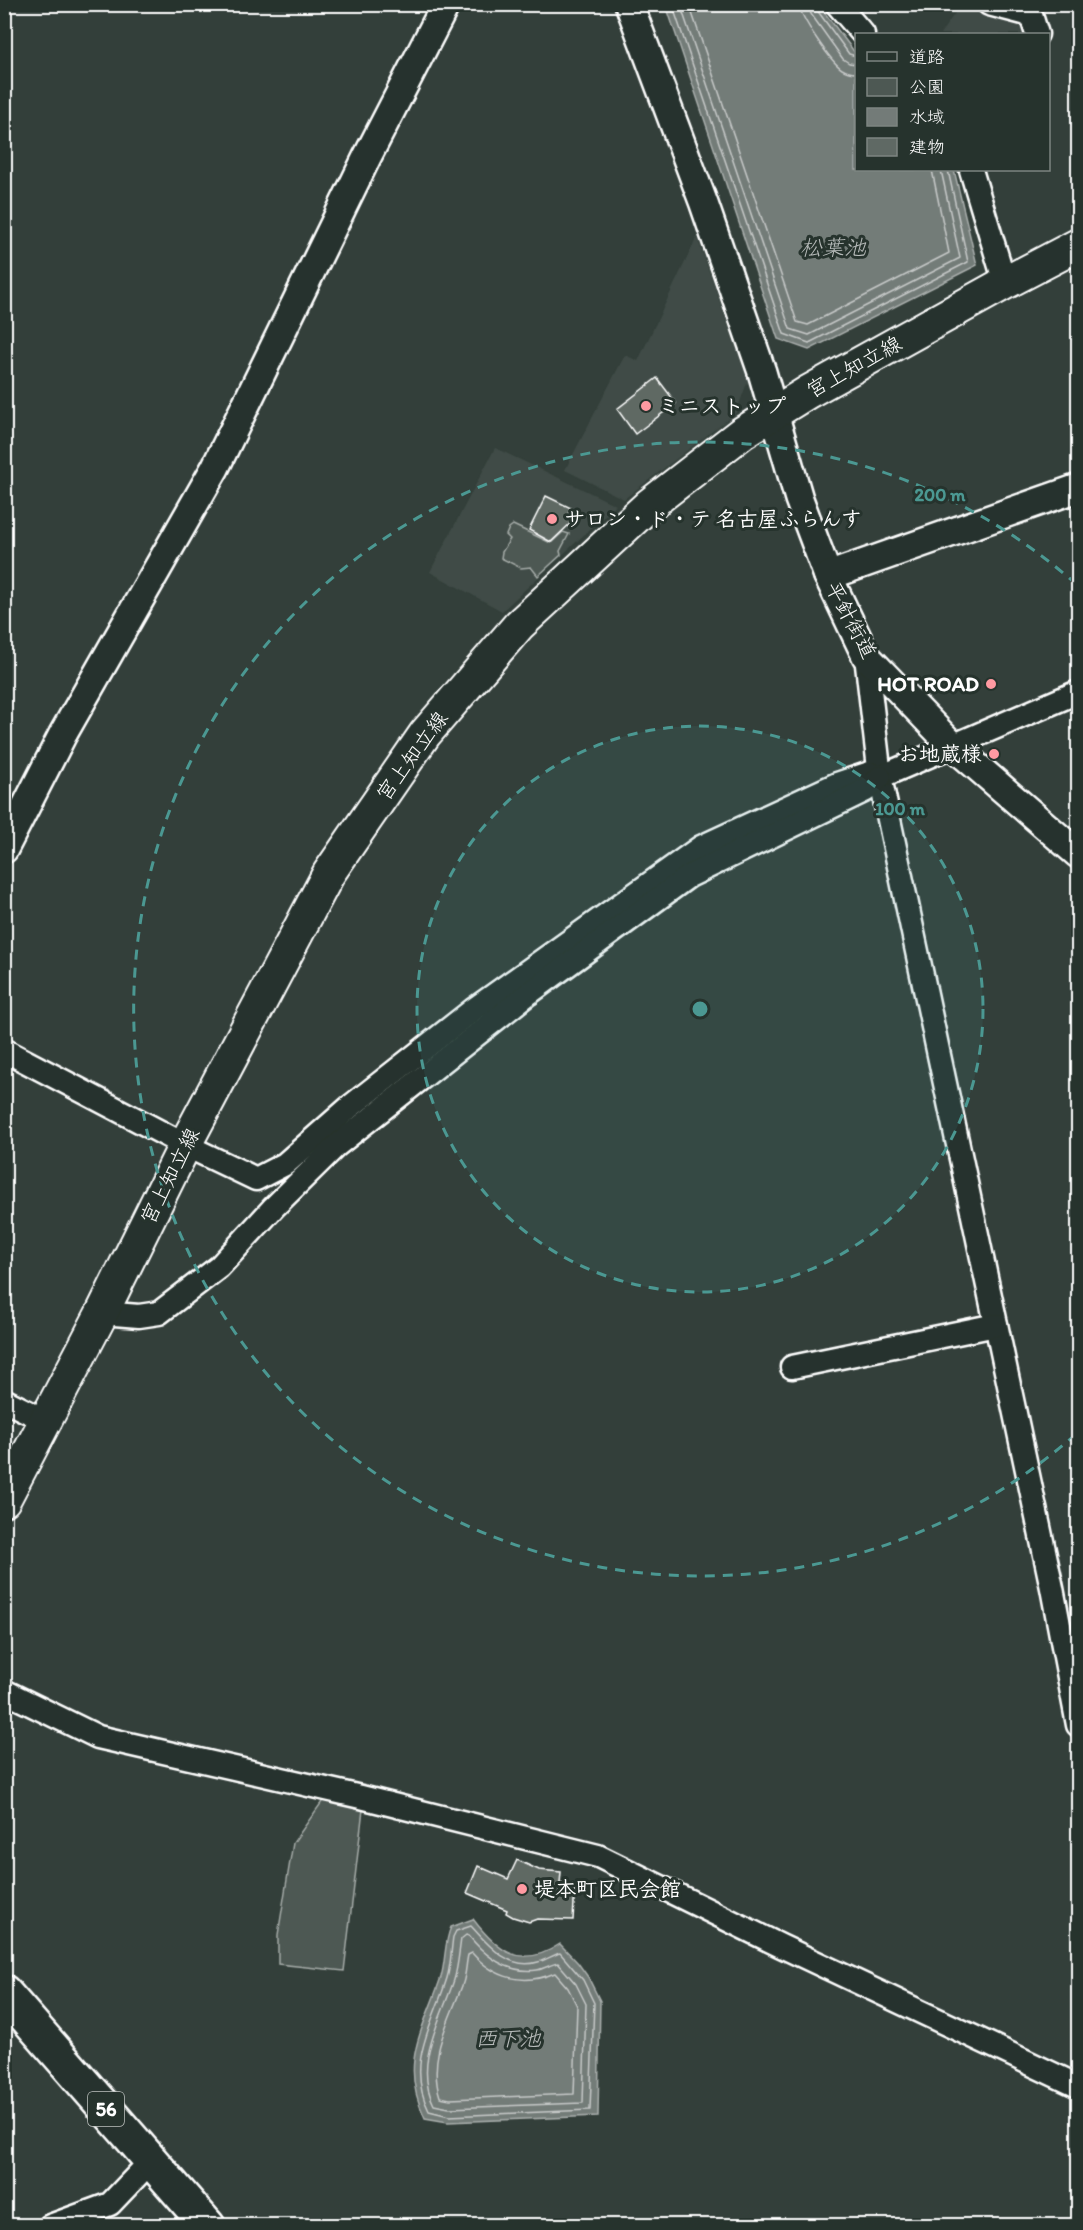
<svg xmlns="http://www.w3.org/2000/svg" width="1083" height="2230" font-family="Itim,'Klee One',sans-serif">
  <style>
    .built { fill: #404c47 }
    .green { fill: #4d5853; stroke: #a6aca9; stroke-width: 1.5 }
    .water { fill: #737b78; stroke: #abb0ae; stroke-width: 1.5 }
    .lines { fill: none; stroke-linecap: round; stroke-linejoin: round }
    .shore { stroke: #c7cac9; stroke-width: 1.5 }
    .building { fill: #5f6964; stroke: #fff; stroke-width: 1.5 }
    .minor-casing { stroke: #fff; stroke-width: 27 }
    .tertiary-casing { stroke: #fff; stroke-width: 32 }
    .secondary-casing { stroke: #fff; stroke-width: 36 }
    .primary-casing { stroke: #fff; stroke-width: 38 }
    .minor { stroke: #26332d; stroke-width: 22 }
    .tertiary { stroke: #26332d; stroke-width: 27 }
    .secondary { stroke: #26332d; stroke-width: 32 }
    .primary { stroke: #26332d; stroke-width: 33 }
    .ring { fill: none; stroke: #4b9892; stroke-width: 3; stroke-dasharray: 10 8 }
    .poi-dot { fill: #ff9aa2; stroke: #26332d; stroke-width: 2 }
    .labels { text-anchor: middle; stroke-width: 6; stroke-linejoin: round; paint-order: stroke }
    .shield { fill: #26332d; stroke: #bec2c0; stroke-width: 1.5 }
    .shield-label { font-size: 20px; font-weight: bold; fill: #fff }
    .street-label { font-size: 21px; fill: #fff; stroke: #26332d }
    .poi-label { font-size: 21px; font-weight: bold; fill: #fff; stroke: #26332d; text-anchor: start }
    .water-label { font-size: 22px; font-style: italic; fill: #b9bdbc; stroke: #26332d }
    .centre { fill: #4b9892; stroke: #26332d; stroke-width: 3 }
    .ring-label { font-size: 18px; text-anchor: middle; font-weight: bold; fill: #4b9892; stroke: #26332d; stroke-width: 6; stroke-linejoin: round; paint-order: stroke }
  </style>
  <rect width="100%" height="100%" fill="#333f3a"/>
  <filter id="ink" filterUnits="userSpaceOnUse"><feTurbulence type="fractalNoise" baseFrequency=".0167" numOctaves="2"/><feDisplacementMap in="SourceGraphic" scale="12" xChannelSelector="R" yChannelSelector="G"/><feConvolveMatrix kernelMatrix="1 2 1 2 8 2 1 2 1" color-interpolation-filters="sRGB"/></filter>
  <g filter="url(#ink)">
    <!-- built -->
    <g class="built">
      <path d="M 961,5 L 977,5 L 1029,19 L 1030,34 L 940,34 Z"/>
      <path d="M 697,237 L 748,380 L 736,413 L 624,499 L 565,470 L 625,355 L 638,361 Z"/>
      <path d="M 495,448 L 616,505 L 502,611 L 430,572 Z"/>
    </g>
    <!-- green -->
    <g class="green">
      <path d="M 513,525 L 551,543 L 563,532 L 569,534 L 560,551 L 561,555 L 538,576 L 531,567 L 521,568 L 501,558 L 502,552 L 510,539 L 506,535 L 509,528 Z"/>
      <path d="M 324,1799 L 363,1809 L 344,1971 L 278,1964 L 278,1935 L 293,1843 Z"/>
    </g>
    <!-- water -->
    <g class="water">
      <path d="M 818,4 L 856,54 L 856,170 L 954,170 L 977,265 L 809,350 L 778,339 L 666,5 Z"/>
      <path d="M 473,1919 C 498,1952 521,1970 560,1944 L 578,1963 L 588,1977 L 600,2001 L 598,2116 L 448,2122 L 425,2118 C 398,2062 424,2029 441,1977 C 446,1960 444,1943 451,1927 Z"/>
    </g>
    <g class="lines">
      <!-- shore -->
      <g class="shore">
        <path d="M 672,4 L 784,334 L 809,343 L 968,262 L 948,170"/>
        <path d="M 680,4 L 790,329 L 809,335 L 960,258 L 941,170"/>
        <path d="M 689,4 L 797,322 L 808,325 L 949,253 L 932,170"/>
        <path d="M 799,4 C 800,17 831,62 842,69 C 847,72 851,73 856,73"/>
        <path d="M 808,4 L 811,14 L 843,59 L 849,63 L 856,64"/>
        <path d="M 816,4 L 817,10 L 849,54 L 856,56"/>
        <path d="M 471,1926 C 488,1945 509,1971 538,1962 C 546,1960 553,1955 560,1953 L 583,1980 L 594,2003 L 590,2110 L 449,2116 L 429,2111 C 405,2063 433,2024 447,1978 C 451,1965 451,1950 453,1937 L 456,1931 Z"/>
        <path d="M 466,1935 L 469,1936 C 486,1957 508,1974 537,1970 C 544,1969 551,1964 558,1963 L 576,1984 L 586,2004 L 583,2103 L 449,2108 L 434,2105 C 413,2063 441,2020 454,1980 C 458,1967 459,1952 461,1939 Z"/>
        <path d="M 472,1953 C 495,1979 524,1986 555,1973 L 568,1988 L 577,2006 L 574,2094 L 450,2099 L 440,2097 C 427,2056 450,2020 463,1983 C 466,1974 466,1964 468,1955 Z"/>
      </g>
    </g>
    <!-- building -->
    <g class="building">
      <path d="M 657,378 L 676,403 L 635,434 L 617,409 Z"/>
      <path d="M 546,496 L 571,508 L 567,518 L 573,521 L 551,542 L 529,530 Z"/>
      <path d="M 517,1860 L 539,1870 L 561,1872 L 560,1883 L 575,1885 L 573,1920 L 537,1919 L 529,1922 L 513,1917 L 506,1913 L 507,1910 L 467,1893 L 478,1866 L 508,1879 Z"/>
    </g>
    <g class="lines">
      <defs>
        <g id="minor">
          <path d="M 837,4 L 863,34"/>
          <path d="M 989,4 L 1031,15 L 1037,34"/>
          <path d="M 971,170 L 1005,283"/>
          <path d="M 866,656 L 880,777 L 1052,1588 L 1078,1725"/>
          <path d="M 4,1050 L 185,1145 L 256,1179 L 285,1164 L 351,1106 L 473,1010 L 701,847 L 837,784 L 870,773 L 880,777 L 1078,692"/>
          <path d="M 102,1313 L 139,1316 L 159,1313 L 219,1267 L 274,1207 L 336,1146 L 528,994 L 689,876 L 866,790 L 880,777"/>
          <path d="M 792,1367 L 996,1325"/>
          <path d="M 4,1400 L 46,1421"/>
          <path d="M 4,1691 L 98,1737 L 361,1797 L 598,1856 L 781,1946 L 1078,2086"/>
          <path d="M 50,2226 L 110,2204 L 151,2161"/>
        </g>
        <g id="tertiary">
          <path d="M 629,4 L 704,204 L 762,372 L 799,499 L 828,576 L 866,656 L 952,745 L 1078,854"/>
          <path d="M 828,576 L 1078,488"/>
          <path d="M 4,849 L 63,734 L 215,468 L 367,157 L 446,4"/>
        </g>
        <path id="secondary" d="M 4,1500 L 102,1313 L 185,1145 L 329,873 L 425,734 L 519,625 L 649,505 L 742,433 L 808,392 L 1005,283 L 1078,245"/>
        <path id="primary" d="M 4,1992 L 208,2226"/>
      </defs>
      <!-- minor casing -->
      <use href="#minor" class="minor-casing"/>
      <!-- tertiary casing -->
      <use href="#tertiary" class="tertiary-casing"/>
      <!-- secondary casing -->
      <use href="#secondary" class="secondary-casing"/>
      <!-- primary casing -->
      <use href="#primary" class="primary-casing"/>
      <!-- minor -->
      <use href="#minor" class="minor"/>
      <!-- tertiary -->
      <use href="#tertiary" class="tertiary"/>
      <!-- secondary -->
      <use href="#secondary" class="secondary"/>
      <!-- primary -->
      <use href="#primary" class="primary"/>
    </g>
  </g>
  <!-- distance rings -->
  <circle cx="700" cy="1009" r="283" fill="#4b9892" fill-opacity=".12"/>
  <g class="ring">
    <circle cx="700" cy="1009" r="283"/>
    <path d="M1076 1434A567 567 0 1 1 1076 584"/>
  </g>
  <!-- markers -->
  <g class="poi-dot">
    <circle cx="646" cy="406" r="6"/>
    <circle cx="552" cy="519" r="6"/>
    <circle cx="991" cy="684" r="6"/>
    <circle cx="994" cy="754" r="6"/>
    <circle cx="522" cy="1889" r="6"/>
  </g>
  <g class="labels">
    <!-- shield labels -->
    <rect class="shield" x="88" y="2092" width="36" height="34" rx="4.5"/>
    <g class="shield-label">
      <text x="106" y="2116">56</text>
    </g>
    <!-- street labels -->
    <g class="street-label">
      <text transform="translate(854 367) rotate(-29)" y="7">宮上知立線</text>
      <text transform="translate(851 620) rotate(62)" y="7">平針街道</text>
      <text transform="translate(412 756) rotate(-54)" y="7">宮上知立線</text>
      <text transform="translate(170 1176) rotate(-63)" y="7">宮上知立線</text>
    </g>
    <!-- poi labels -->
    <g class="poi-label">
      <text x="658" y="413">ミニストップ</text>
      <text x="564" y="526">サロン・ド・テ 名古屋ふらんす</text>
      <text x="979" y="691" text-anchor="end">HOT ROAD</text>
      <text x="982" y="761" text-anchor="end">お地蔵様</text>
      <text x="534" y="1896">堤本町区民会館</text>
    </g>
    <!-- water labels -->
    <g class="water-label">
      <text x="833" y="255">松葉池</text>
      <text x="508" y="2046">西下池</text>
    </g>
  </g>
  <circle cx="700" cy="1009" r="9" class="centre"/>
  <g class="ring-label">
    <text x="940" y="501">200 m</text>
    <text x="900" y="815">100 m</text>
  </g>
  <!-- margin -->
  <rect width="1083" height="2230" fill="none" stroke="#26332d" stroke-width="24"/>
  <rect x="12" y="12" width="1059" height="2206" fill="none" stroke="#fff" stroke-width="2" filter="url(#ink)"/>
  <!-- legend -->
  <rect x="855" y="33" width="195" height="138" fill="#26332d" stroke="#7d8581" stroke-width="1.5"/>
  <rect x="867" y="52" width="30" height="9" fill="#26332d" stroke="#7d8581" stroke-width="1.5"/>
  <text x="909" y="63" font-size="18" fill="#ffffff">道路</text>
  <rect x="867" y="78" width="30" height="18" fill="#4d5853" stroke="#7d8581" stroke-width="1.5"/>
  <text x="909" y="93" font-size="18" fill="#ffffff">公園</text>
  <rect x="867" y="108" width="30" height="18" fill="#737b78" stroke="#7d8581" stroke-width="1.5"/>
  <text x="909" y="123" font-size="18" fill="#ffffff">水域</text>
  <rect x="867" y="138" width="30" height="18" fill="#5f6964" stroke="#7d8581" stroke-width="1.5"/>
  <text x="909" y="153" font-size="18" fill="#ffffff">建物</text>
</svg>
